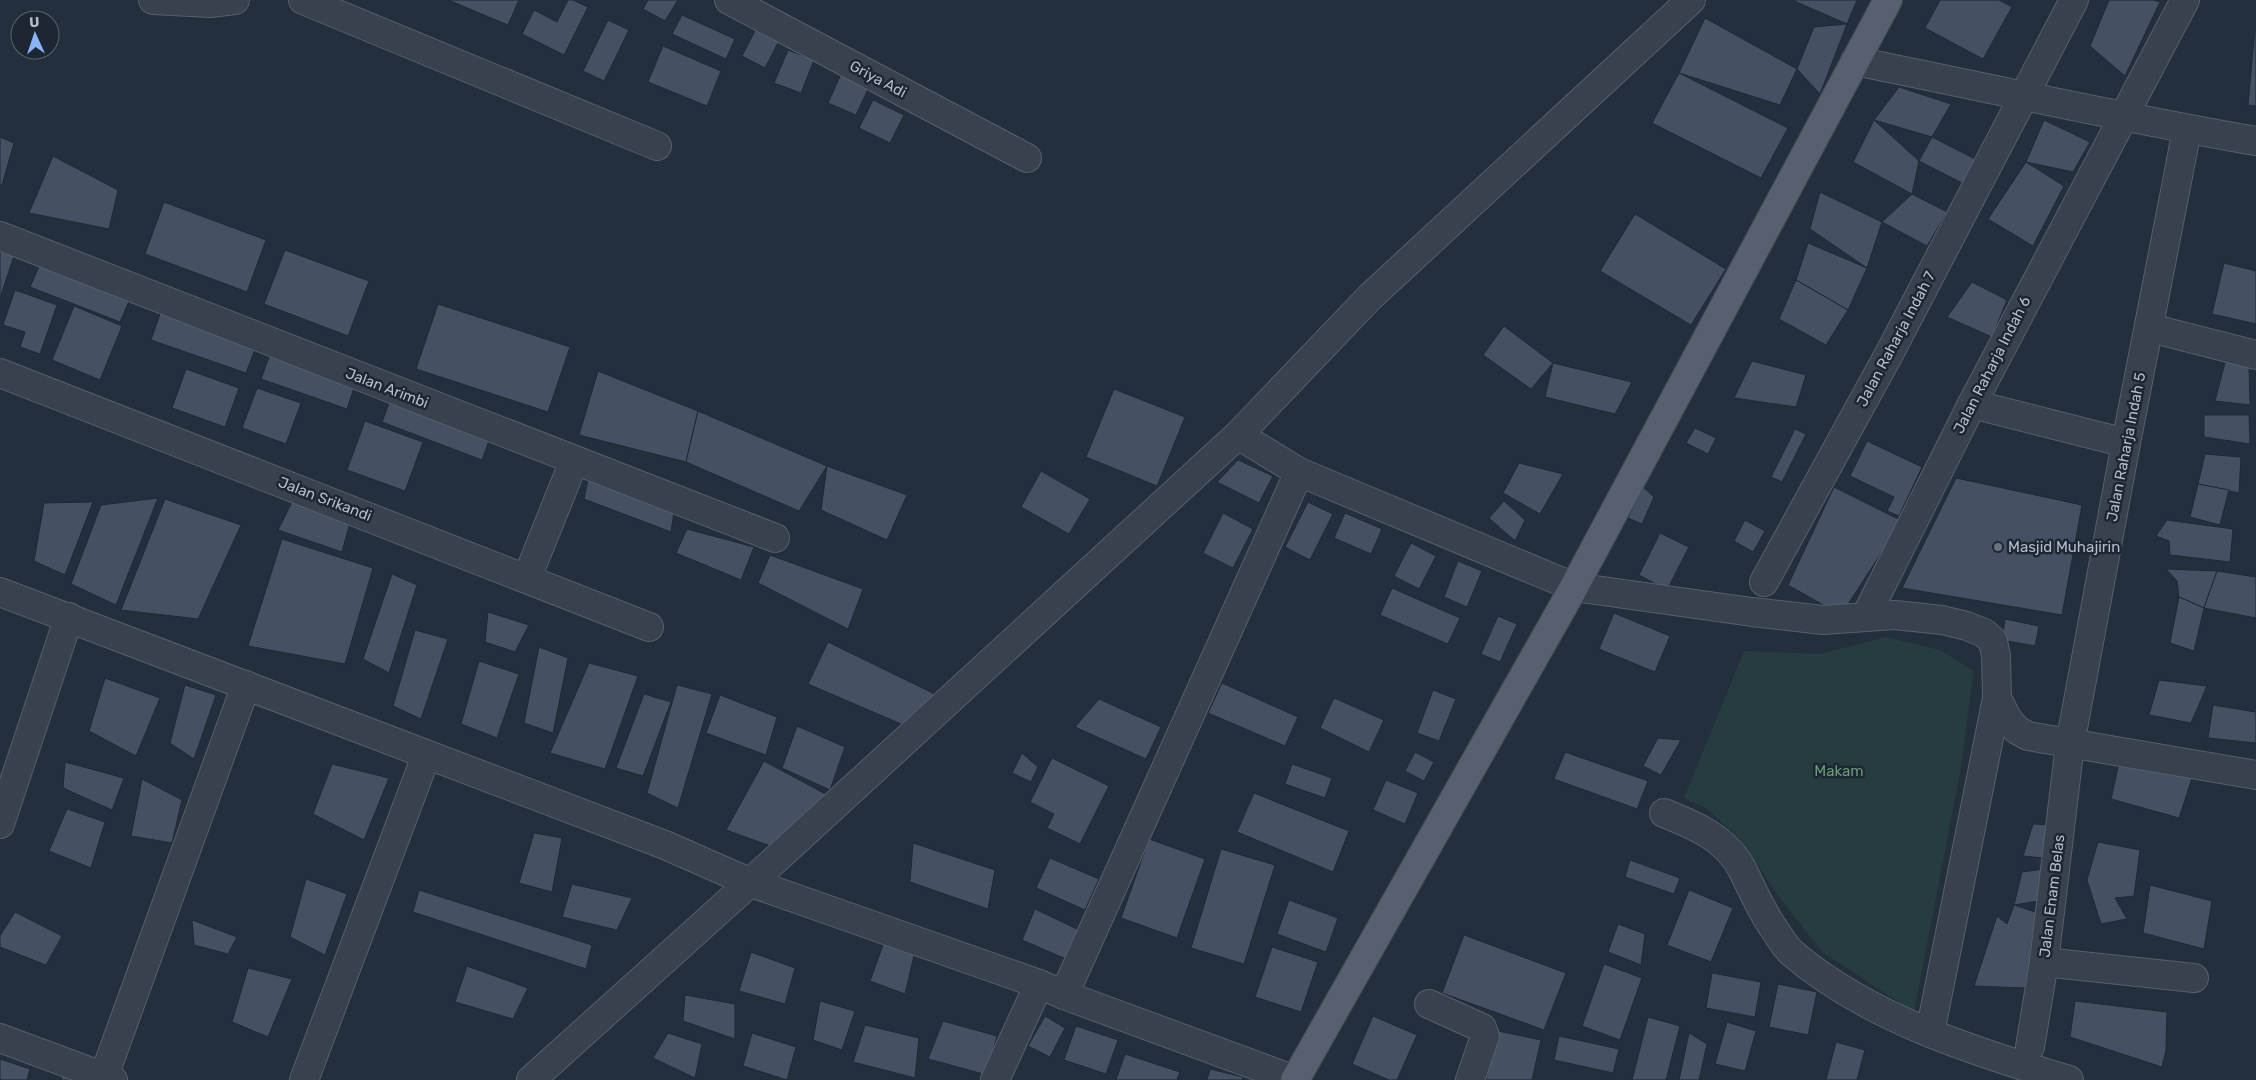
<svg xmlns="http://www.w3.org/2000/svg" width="2256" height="1080" font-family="Rubik,sans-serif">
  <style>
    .green { fill: #263c3f }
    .building { fill: #455162; stroke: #1f2835 }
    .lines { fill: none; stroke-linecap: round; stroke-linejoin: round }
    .minor-casing { stroke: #565f6c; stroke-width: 30 }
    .major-casing { stroke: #414a57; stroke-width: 30 }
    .minor { stroke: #38414e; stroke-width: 28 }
    .major { stroke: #56606e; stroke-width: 28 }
    .worship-dot { fill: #6b7280; stroke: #1d2633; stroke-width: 2 }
    .labels { text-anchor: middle; stroke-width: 5; stroke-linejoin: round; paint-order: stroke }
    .street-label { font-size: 15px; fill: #b4bcc9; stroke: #1d2633 }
    .poi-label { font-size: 15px; fill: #b4bcc9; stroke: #1d2633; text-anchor: start }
    .park-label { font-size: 15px; fill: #6b9a76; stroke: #1d2633 }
  </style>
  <rect width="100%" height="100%" fill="#242f3e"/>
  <!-- green -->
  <path class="green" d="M 1886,637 L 1940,650 L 1974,671 L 1960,773 L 1914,1012 L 1822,952 L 1777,894 L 1740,839 L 1707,809 L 1684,798 L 1744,651 L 1820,654 Z"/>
  <!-- building -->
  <g class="building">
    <path d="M 448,0 L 519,0 L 508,25 Z"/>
    <path d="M 568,0 L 573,0 L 588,7 L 564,55 L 522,34 L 534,10 L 557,22 Z"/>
    <path d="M 648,0 L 678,0 L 665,21 L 643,9 Z"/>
    <path d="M 1792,0 L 1857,0 L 1847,24 Z"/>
    <path d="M 1940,0 L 1999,0 L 2012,7 L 1983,59 L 1925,28 Z"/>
    <path d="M 2109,0 L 2153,0 L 2160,2 L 2125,76 L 2090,46 Z"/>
    <path d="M 682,15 L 735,39 L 726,59 L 672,34 Z"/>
    <path d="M 1705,18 L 1797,69 L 1780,105 L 1679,73 Z"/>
    <path d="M 608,20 L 629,30 L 604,81 L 583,71 Z"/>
    <path d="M 1847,24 L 1820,94 L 1797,69 L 1814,27 Z"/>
    <path d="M 757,27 L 780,39 L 765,68 L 742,56 Z"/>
    <path d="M 2255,28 L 2256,28 L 2256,106 L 2248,105 Z"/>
    <path d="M 663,46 L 721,71 L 707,106 L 648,82 Z"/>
    <path d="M 788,50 L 814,60 L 801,93 L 774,83 Z"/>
    <path d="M 842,72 L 870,85 L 856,115 L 828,103 Z"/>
    <path d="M 1679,73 L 1788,128 L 1761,178 L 1652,123 Z"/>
    <path d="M 1899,87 L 1951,104 L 1932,137 L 1874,120 Z"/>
    <path d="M 873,100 L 904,115 L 890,143 L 859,128 Z"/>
    <path d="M 1874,120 L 1919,161 L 1912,194 L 1853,162 Z"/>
    <path d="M 2044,120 L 2090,142 L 2073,172 L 2026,162 Z"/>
    <path d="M 0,137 L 14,143 L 2,185 L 0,185 Z"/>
    <path d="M 1932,137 L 1977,160 L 1964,184 L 1919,161 Z"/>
    <path d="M 53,156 L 118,190 L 109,229 L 29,213 Z"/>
    <path d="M 2026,162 L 2064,186 L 2033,246 L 1988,219 Z"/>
    <path d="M 1820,192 L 1882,222 L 1867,268 L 1810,229 Z"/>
    <path d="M 1912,194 L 1947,212 L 1927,246 L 1882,222 Z"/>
    <path d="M 164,202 L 266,240 L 247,292 L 145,254 Z"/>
    <path d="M 1635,214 L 1726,269 L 1691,325 L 1600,271 Z"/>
    <path d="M 0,242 L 17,247 L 0,298 Z"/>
    <path d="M 1808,243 L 1867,268 L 1848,310 L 1796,280 Z"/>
    <path d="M 285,250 L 369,281 L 348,336 L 264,304 Z"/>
    <path d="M 41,262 L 131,297 L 120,322 L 30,287 Z"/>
    <path d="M 2224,263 L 2256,271 L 2256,324 L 2212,314 Z"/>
    <path d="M 1796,280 L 1848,310 L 1826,345 L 1779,319 Z"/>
    <path d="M 1972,282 L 2007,300 L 1992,337 L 1947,317 Z"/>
    <path d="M 15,290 L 57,305 L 40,354 L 20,347 L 25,332 L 3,325 Z"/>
    <path d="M 438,304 L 570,347 L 548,412 L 416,369 Z"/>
    <path d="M 74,306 L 122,326 L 100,380 L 52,360 Z"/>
    <path d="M 162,308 L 258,341 L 246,373 L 151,340 Z"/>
    <path d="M 1504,326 L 1553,363 L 1531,389 L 1483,355 Z"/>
    <path d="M 272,349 L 357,379 L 347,409 L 261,379 Z"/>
    <path d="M 2226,359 L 2249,365 L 2250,405 L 2215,401 Z"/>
    <path d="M 1752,361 L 1806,375 L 1796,407 L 1734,398 Z"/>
    <path d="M 1553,363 L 1632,382 L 1615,414 L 1545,397 Z"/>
    <path d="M 186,369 L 239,388 L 225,427 L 172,408 Z"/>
    <path d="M 598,371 L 698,411 L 686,462 L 579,435 Z"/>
    <path d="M 257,388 L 301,403 L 286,444 L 242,428 Z"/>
    <path d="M 1114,389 L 1185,417 L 1157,486 L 1086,457 Z"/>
    <path d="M 391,398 L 491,435 L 482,460 L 382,422 Z"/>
    <path d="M 698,411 L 827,466 L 799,511 L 686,462 Z"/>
    <path d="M 2204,415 L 2249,415 L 2250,444 L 2204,437 Z"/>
    <path d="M 365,421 L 423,442 L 405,491 L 347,470 Z"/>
    <path d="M 1695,428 L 1716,438 L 1708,454 L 1686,443 Z"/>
    <path d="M 1795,429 L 1806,434 L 1782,482 L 1771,477 Z"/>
    <path d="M 1867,441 L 1922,467 L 1899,516 L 1887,511 L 1894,497 L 1850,476 Z"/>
    <path d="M 2205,454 L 2241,457 L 2239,493 L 2198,484 Z"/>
    <path d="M 1238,460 L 1273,476 L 1259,503 L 1217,482 Z"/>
    <path d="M 1519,463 L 1563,474 L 1540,514 L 1503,493 Z"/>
    <path d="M 827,466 L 907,495 L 887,540 L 821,510 Z"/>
    <path d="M 1041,471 L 1090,499 L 1069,534 L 1021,507 Z"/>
    <path d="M 589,475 L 675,505 L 671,532 L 584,499 Z"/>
    <path d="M 1956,478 L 2082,505 L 2062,615 L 1902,588 Z"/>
    <path d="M 2198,484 L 2229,490 L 2220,525 L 2190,517 Z"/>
    <path d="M 1642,486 L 1654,497 L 1642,524 L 1628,518 Z"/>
    <path d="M 1834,487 L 1902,521 L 1841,615 L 1788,585 Z"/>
    <path d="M 295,496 L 352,515 L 342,552 L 278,530 Z"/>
    <path d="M 158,498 L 116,605 L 71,584 L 101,505 Z"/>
    <path d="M 165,499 L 241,525 L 198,619 L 121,610 Z"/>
    <path d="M 1504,501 L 1525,520 L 1515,541 L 1489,518 Z"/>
    <path d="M 93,502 L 65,575 L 34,561 L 44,503 Z"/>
    <path d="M 1308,502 L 1333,514 L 1310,560 L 1285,547 Z"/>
    <path d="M 1223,513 L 1253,529 L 1233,568 L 1203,553 Z"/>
    <path d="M 1345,513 L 1382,529 L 1371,554 L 1334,538 Z"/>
    <path d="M 1745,520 L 1765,531 L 1753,552 L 1734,541 Z"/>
    <path d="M 2167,520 L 2233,529 L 2230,562 L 2170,555 L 2169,541 L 2156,536 Z"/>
    <path d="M 687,529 L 754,547 L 741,580 L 676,553 Z"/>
    <path d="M 1660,533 L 1689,547 L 1667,590 L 1639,575 Z"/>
    <path d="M 282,539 L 373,568 L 345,664 L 248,646 Z"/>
    <path d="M 1411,543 L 1436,556 L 1419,589 L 1394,576 Z"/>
    <path d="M 770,555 L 863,589 L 848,629 L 758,583 Z"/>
    <path d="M 1458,561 L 1482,571 L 1467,607 L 1444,597 Z"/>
    <path d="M 2166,569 L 2217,571 L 2204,608 L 2179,597 L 2177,581 Z"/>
    <path d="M 2217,571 L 2256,577 L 2256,618 L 2204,608 Z"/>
    <path d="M 392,574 L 417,585 L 389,673 L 363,659 Z"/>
    <path d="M 1392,588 L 1460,618 L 1448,644 L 1380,615 Z"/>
    <path d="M 2179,597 L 2204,608 L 2194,651 L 2170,643 Z"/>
    <path d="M 488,612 L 529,625 L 515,652 L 485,642 Z"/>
    <path d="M 1614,613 L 1670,636 L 1655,672 L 1599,649 Z"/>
    <path d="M 1498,616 L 1517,624 L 1500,662 L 1481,654 Z"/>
    <path d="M 2005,619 L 2039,626 L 2035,646 L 2002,640 Z"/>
    <path d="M 415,630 L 448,639 L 421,719 L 393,706 Z"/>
    <path d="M 828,642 L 943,698 L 908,727 L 808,684 Z"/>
    <path d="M 539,647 L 568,658 L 553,733 L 524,723 Z"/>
    <path d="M 479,661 L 519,674 L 497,738 L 461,724 Z"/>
    <path d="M 589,663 L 638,676 L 605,769 L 550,753 Z"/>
    <path d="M 105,678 L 160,698 L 136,756 L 89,731 Z"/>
    <path d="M 2159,680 L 2207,686 L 2191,723 L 2149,715 Z"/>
    <path d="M 1222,683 L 1298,717 L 1285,746 L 1208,713 Z"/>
    <path d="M 185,685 L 216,695 L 194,759 L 170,743 Z"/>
    <path d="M 677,685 L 712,694 L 678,808 L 647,793 Z"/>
    <path d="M 1433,690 L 1456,699 L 1439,741 L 1417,733 Z"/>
    <path d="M 644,694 L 671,702 L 643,776 L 616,768 Z"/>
    <path d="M 720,695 L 777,717 L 766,755 L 706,733 Z"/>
    <path d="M 1334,698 L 1384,720 L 1369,752 L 1320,728 Z"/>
    <path d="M 1099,699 L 1161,727 L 1146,759 L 1075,727 Z"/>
    <path d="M 2213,705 L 2256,712 L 2256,743 L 2208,738 Z"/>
    <path d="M 797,726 L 845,747 L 830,790 L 782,768 Z"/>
    <path d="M 1658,738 L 1681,740 L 1661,775 L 1643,766 Z"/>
    <path d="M 1415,752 L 1434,762 L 1424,781 L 1405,771 Z"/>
    <path d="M 1565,752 L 1648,781 L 1637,809 L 1554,779 Z"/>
    <path d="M 1022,753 L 1038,767 L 1031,782 L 1012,773 Z"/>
    <path d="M 1052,758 L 1109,786 L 1080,844 L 1047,828 L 1054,814 L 1030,802 Z"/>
    <path d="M 764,761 L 831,797 L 776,848 L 726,830 Z"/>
    <path d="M 65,762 L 124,778 L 112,810 L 63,788 Z"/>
    <path d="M 2119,763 L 2193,775 L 2179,818 L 2111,799 Z"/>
    <path d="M 332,764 L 389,778 L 364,840 L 313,814 Z"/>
    <path d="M 1292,764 L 1332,778 L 1325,798 L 1285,784 Z"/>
    <path d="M 142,779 L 182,800 L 172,843 L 131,836 Z"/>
    <path d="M 1386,780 L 1418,793 L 1405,824 L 1373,810 Z"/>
    <path d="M 1254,793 L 1349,831 L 1333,872 L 1237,832 Z"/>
    <path d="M 67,809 L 105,822 L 91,868 L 49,851 Z"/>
    <path d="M 2033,824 L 2054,825 L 2043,858 L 2023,856 Z"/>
    <path d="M 534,833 L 562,838 L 552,892 L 519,883 Z"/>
    <path d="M 1149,839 L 1205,859 L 1177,938 L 1121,918 Z"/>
    <path d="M 2098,842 L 2140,850 L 2134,896 L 2115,898 L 2127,919 L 2101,924 L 2087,880 Z"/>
    <path d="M 913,843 L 995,870 L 988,909 L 910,882 Z"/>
    <path d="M 1221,849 L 1275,865 L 1244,964 L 1191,948 Z"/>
    <path d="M 1050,858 L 1099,879 L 1085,910 L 1036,888 Z"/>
    <path d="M 1630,860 L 1680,878 L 1674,894 L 1625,877 Z"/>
    <path d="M 2044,869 L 2039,901 L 2014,905 L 2022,872 Z"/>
    <path d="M 306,879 L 347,894 L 325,955 L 290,937 Z"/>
    <path d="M 572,884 L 632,898 L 617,930 L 562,917 Z"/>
    <path d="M 2150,885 L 2212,901 L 2204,949 L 2143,933 Z"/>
    <path d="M 419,890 L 592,945 L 586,969 L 413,912 Z"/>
    <path d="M 1689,890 L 1733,908 L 1711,962 L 1667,945 Z"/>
    <path d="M 1289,900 L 1338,918 L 1326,952 L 1277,934 Z"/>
    <path d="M 2014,905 L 2041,914 L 2025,988 L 1974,986 L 1997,916 L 2007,924 Z"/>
    <path d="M 1035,909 L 1079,930 L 1066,959 L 1022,940 Z"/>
    <path d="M 15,912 L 62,936 L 46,965 L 0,947 L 0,936 Z"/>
    <path d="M 192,920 L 237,937 L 228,954 L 194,945 Z"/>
    <path d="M 1618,924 L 1645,934 L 1641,965 L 1608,952 Z"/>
    <path d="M 1464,935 L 1566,973 L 1544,1030 L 1442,993 Z"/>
    <path d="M 884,942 L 915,951 L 905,994 L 870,981 Z"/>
    <path d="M 1272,947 L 1318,962 L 1301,1012 L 1255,997 Z"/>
    <path d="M 751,952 L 795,968 L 785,1004 L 739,991 Z"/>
    <path d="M 1604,964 L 1642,978 L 1620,1040 L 1582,1026 Z"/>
    <path d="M 467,966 L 528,988 L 513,1019 L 455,1002 Z"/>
    <path d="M 248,968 L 292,979 L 268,1037 L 232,1022 Z"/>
    <path d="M 1712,973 L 1761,982 L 1755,1017 L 1706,1008 Z"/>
    <path d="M 1778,984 L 1817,992 L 1808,1035 L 1769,1027 Z"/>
    <path d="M 685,995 L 735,1004 L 735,1039 L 683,1021 Z"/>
    <path d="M 820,1001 L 855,1011 L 842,1050 L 813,1040 Z"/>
    <path d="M 2075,1001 L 2167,1012 L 2166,1050 L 2162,1067 L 2070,1037 Z"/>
    <path d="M 1045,1016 L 1065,1028 L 1050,1057 L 1028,1046 Z"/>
    <path d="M 1373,1016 L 1417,1035 L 1397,1080 L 1389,1080 L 1352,1064 Z"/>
    <path d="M 1648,1017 L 1680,1026 L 1666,1080 L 1632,1080 Z"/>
    <path d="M 943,1021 L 997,1036 L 987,1075 L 928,1059 Z"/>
    <path d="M 1727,1022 L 1756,1031 L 1745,1071 L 1715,1064 Z"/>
    <path d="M 865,1025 L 919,1038 L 915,1078 L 853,1062 Z"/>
    <path d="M 1076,1026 L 1118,1040 L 1106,1074 L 1064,1060 Z"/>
    <path d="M 1498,1031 L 1541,1040 L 1532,1080 L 1486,1080 Z"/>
    <path d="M 668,1033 L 702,1044 L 695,1078 L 653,1058 Z"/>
    <path d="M 752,1033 L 796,1047 L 787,1080 L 743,1066 Z"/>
    <path d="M 1689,1033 L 1707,1044 L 1699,1080 L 1679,1080 Z"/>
    <path d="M 1559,1036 L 1619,1049 L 1613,1073 L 1554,1060 Z"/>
    <path d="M 1836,1042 L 1865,1050 L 1857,1080 L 1826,1080 Z"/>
    <path d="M 1125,1054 L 1180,1072 L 1177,1080 L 1116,1080 Z"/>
    <path d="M 0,1059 L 30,1069 L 27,1080 L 0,1080 Z"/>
    <path d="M 1210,1069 L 1243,1077 L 1242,1080 L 1207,1080 Z"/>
    <path d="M 62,1076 L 73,1080 L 61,1080 Z"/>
  </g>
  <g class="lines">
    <defs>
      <g id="minor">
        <path d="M 153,0 L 210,3 L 235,0"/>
        <path d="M 303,0 L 657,146"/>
        <path d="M 729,0 L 1027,158"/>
        <path d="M 1855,61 C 1989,88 2122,118 2256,141"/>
        <path d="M 0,236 L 775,538"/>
        <path d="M 2150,328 L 2256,355"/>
        <path d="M 0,373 L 649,627"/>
        <path d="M 1972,404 L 2126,443"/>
        <path d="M 1299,472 L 1574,587 L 1752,612 L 1823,620 L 1895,615 L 1942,620 L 1967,626 L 1984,633 L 1993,641 L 1996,656 L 1997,698 L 2007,718 L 2017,730 L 2028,736 L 2256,775"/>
        <path d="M 527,578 L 574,461"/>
        <path d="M 1764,582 L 1889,354 L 2074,0"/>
        <path d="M 0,592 L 665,845 L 749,882 L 1039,984 L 1064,995 L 1295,1080"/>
        <path d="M 1866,616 L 1972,404 L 2185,0"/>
        <path d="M 1664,813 C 1694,825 1726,838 1742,869 C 1752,889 1760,908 1772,926 C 1778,934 1784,946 1792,953 C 1868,1018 1975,1052 2069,1080"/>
        <path d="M 0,824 L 69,617"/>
        <path d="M 2044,962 L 2194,978"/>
        <path d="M 1064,995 L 1299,472 L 1238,435"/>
        <path d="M 1429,1004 L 1482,1028 L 1485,1036 L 1470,1080"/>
        <path d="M 1930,1033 L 1997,698"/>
        <path d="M 0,1038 L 113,1080"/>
        <path d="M 2030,1047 L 2044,962 L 2070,744 L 2126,443 L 2187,130"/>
        <path d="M 104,1076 L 246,685"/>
        <path d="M 304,1080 L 426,756"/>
        <path d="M 531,1080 L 786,850 L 1238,435 L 1370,297 L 1691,0"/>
        <path d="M 995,1080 L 1039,984"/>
      </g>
      <path id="major" d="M 1295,1080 L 1574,587 L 1888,0"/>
    </defs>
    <!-- minor casing -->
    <use href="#minor" class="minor-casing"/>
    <!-- major casing -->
    <use href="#major" class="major-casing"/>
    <!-- minor -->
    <use href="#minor" class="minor"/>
    <!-- major -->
    <use href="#major" class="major"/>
  </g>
  <!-- markers -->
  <circle class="worship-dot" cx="1998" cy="547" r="5"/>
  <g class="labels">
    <!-- street labels -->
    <g class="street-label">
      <text transform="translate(878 79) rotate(28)" y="5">Griya Adi</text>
      <text transform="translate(1896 339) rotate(-62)" y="5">Jalan Raharja Indah 7</text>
      <text transform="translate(1992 365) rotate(-63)" y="5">Jalan Raharja Indah 6</text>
      <text transform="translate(387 388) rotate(21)" y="5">Jalan Arimbi</text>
      <text transform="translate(2126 447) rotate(-79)" y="5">Jalan Raharja Indah 5</text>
      <text transform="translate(325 499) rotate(21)" y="5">Jalan Srikandi</text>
      <text transform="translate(2052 896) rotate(-83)" y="5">Jalan Enam Belas</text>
    </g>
    <!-- poi labels -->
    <g class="poi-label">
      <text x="2008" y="552">Masjid Muhajirin</text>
    </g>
    <!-- park labels -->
    <g class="park-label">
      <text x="1839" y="776">Makam</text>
    </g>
  </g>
  <!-- north arrow -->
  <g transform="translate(35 35) rotate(357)"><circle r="24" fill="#1d2633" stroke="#59626f"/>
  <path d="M0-4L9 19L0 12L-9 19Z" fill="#8ab4f8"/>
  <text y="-8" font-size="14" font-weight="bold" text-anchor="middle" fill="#b4bcc9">U</text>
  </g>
</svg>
